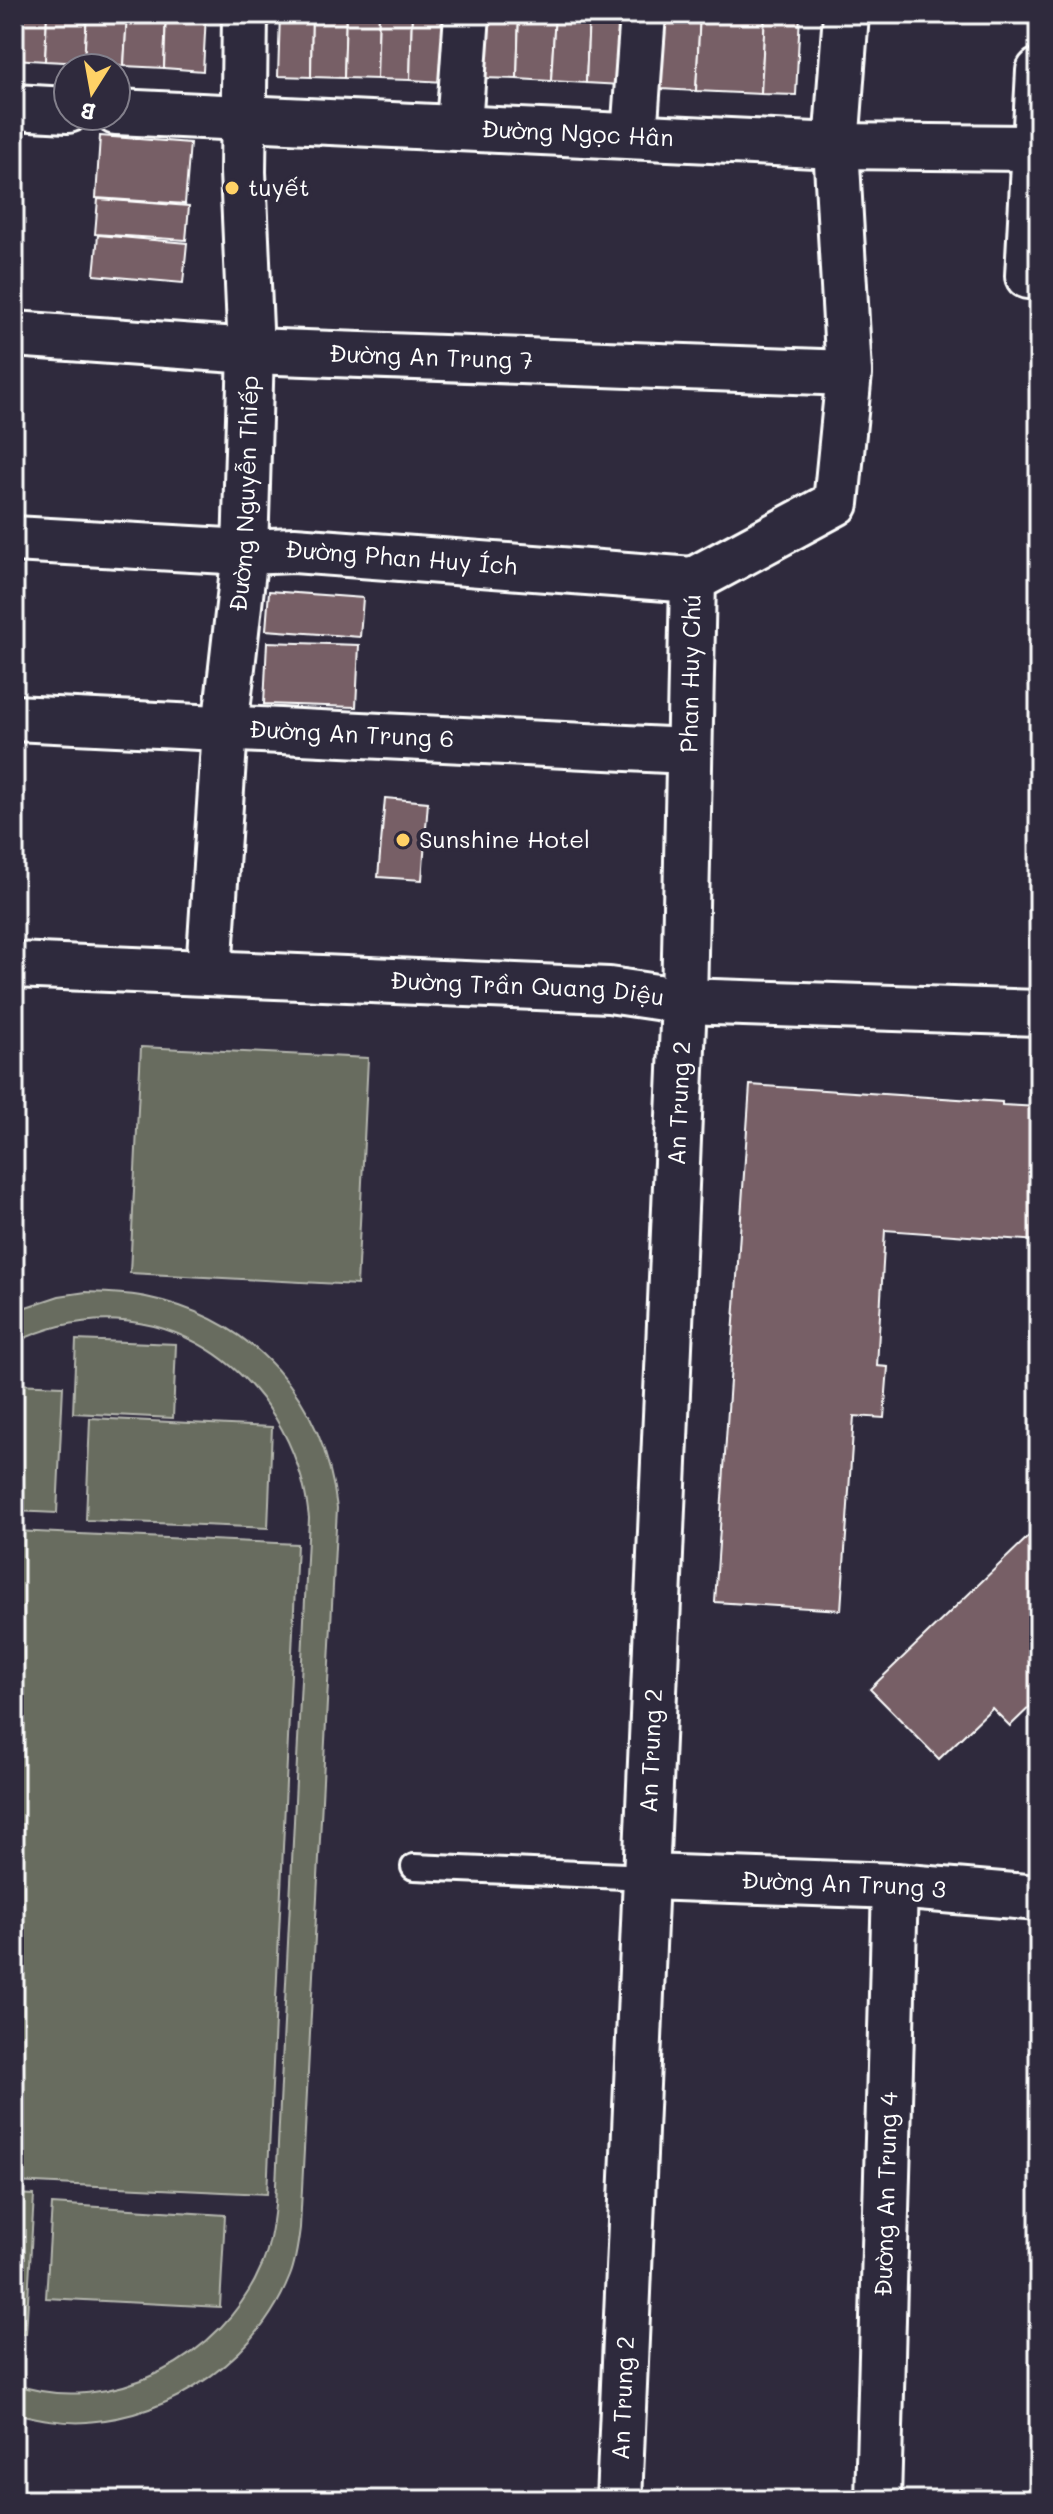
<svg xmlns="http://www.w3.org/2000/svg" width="1053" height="2514" font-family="Mali,sans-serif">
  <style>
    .green { fill: #686c5e; stroke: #b4b6ae; stroke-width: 2 }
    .building { fill: #775f66; stroke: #fff; stroke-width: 2 }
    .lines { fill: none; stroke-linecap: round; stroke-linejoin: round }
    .service-casing { stroke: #fff; stroke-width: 30 }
    .minor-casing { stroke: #fff; stroke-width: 50 }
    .tertiary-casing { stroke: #fff; stroke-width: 50 }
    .service { stroke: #2f2a3d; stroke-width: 24 }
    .minor { stroke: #2f2a3d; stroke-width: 44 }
    .tertiary { stroke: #2f2a3d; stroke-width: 44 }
    .poi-dot { fill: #ffd166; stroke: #2f2a3d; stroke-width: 3 }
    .labels { text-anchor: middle; stroke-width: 8; stroke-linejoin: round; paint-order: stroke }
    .street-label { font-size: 24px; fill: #fff; stroke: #2f2a3d }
    .poi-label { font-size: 24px; fill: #fff; stroke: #2f2a3d; text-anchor: start }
  </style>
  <rect width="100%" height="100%" fill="#2f2a3d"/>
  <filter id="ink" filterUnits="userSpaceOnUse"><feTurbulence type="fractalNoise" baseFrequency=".0125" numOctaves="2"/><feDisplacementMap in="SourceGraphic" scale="16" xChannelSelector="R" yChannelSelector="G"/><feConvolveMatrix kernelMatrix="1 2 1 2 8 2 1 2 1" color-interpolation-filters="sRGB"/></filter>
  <g filter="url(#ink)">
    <!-- green -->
    <g class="green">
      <path d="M 141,1047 L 368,1058 L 357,1285 L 130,1273 Z"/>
      <path d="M 86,1292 C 106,1293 127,1293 146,1297 C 255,1319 324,1399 337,1508 L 300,2228 C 298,2244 296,2261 290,2276 C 258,2357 174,2416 87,2422 C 63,2424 37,2418 14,2413 L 14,2384 C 111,2418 224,2357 262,2265 C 270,2246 273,2225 275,2205 L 309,1518 C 293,1370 153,1274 14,1343 L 14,1311 L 59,1296 Z"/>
      <path d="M 76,1340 L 176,1344 L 173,1418 L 73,1413 Z"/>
      <path d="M 14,1384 L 63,1386 L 57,1513 L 14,1511 Z"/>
      <path d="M 90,1418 L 272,1427 L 268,1528 L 86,1520 Z"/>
      <path d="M 14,1531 L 297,1544 L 267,2194 L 14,2182 Z"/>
      <path d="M 14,2194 L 34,2195 L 26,2334 L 14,2333 Z"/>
      <path d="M 52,2204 L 225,2215 L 220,2307 L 46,2298 Z"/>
    </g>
    <!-- building -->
    <g class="building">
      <path d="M 14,14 L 47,14 L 45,61 L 14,59 Z"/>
      <path d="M 47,14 L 87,14 L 84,63 L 45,61 Z"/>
      <path d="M 87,14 L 127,14 L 124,66 L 84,63 Z"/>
      <path d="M 127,14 L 166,14 L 164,68 L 124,66 Z"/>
      <path d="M 166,14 L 206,14 L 203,71 L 164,68 Z"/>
      <path d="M 280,14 L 312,14 L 311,77 L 278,76 Z"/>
      <path d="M 312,14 L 346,14 L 344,78 L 311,77 Z"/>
      <path d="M 346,14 L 379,14 L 377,79 L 344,78 Z"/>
      <path d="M 379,14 L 412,14 L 410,80 L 377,79 Z"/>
      <path d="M 412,14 L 445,14 L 444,82 L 410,80 Z"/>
      <path d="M 485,14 L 519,14 L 517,79 L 482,78 Z"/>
      <path d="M 519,14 L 555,14 L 551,81 L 517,79 Z"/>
      <path d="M 555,14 L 589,14 L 586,83 L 551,81 Z"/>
      <path d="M 589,14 L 624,14 L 621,85 L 586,83 Z"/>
      <path d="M 665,14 L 700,14 L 696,91 L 661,89 Z"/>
      <path d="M 700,14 L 765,14 L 761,94 L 696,91 Z"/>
      <path d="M 765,14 L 800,14 L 796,95 L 761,94 Z"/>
      <path d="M 100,136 L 190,143 L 185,204 L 96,198 Z"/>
      <path d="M 98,199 L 189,206 L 186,240 L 95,234 Z"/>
      <path d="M 98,235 L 187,243 L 183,283 L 94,275 Z"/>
      <path d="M 269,591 L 363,598 L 360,637 L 266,630 Z"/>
      <path d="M 267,642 L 359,645 L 356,707 L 264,704 Z"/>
      <path d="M 385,798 L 428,802 L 422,880 L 378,877 Z"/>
      <path d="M 750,1085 L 1002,1102 L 1002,1105 L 1039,1107 L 1039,1241 L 885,1230 L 877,1366 L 888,1367 L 884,1418 L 854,1416 L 841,1610 L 715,1602 Z"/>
      <path d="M 1029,1536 L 1039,1546 L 1039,1698 L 1010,1726 L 992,1708 L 939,1759 L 870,1689 Z"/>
    </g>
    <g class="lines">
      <defs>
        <path id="service" d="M 414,1867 L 648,1877"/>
        <g id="minor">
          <path d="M 14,107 L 68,110"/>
          <path id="s1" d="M 116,112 L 836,146 L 1039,148"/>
          <path d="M 459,126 L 467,14"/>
          <path d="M 634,135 L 643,14"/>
          <path d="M 1028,276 L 1039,71"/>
          <path id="s2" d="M 14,334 L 251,351 L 849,373"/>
          <path id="s3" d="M 14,539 L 245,552 L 294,550 L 693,580"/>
          <path id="s4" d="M 14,718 L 688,751"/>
          <path id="s5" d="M 209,972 L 225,729 L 245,552 L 251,351 L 243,172 L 245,14"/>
          <path id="s6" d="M 648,1877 L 895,1886 L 1039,1898"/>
          <path id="s7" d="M 619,2500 L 684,1001 L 693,580 L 836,503 L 849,373 L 836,146 L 846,14"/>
          <path id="s8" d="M 878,2500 L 895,1886"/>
        </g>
        <g id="tertiary">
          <path id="s9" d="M 14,965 L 609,990 L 684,1001 L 1039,1013"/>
        </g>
      </defs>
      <!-- service casing -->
      <use href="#service" class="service-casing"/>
      <!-- minor casing -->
      <use href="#minor" class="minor-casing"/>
      <!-- tertiary casing -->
      <use href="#tertiary" class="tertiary-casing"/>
      <!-- service -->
      <use href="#service" class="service"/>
      <!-- minor -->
      <use href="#minor" class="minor"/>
      <!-- tertiary -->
      <use href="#tertiary" class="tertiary"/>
    </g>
  </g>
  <!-- markers -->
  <g class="poi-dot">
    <circle cx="232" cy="188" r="8"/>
    <circle cx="403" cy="840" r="8"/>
  </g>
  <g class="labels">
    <!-- street labels -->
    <g class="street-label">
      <text dy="8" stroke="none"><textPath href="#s1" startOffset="462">Đường Ngọc Hân</textPath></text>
      <text dy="8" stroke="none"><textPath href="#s2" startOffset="418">Đường An Trung 7</textPath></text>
      <text dy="8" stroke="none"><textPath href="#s5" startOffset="480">Đường Nguyễn Thiếp</textPath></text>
      <text dy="8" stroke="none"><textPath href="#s3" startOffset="388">Đường Phan Huy Ích</textPath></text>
      <text dy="8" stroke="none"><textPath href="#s7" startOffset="1828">Phan Huy Chú</textPath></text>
      <text dy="8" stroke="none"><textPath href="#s4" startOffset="338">Đường An Trung 6</textPath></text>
      <text dy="8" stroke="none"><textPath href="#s9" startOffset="514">Đường Trần Quang Diệu</textPath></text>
      <text dy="8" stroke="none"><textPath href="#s7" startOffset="1398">An Trung 2</textPath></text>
      <text dy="8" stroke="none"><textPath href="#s7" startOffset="750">An Trung 2</textPath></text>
      <text dy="8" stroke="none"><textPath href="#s6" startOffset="196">Đường An Trung 3</textPath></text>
      <text dy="8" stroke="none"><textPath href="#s8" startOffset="306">Đường An Trung 4</textPath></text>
      <text dy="8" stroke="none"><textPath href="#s7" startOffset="102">An Trung 2</textPath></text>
    </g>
    <!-- poi labels -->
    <g class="poi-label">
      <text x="248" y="196">tuyết</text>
      <text x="419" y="848">Sunshine Hotel</text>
    </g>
  </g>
  <!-- margin -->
  <rect width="1053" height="2514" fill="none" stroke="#2f2a3d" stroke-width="48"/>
  <rect x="24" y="24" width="1005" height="2466" fill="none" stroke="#fff" stroke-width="3" filter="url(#ink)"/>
  <!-- north arrow -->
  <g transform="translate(92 92) rotate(191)"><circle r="38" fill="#2f2a3d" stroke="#827f8b" stroke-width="2"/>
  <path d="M0-6L14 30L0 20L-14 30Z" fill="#ffd166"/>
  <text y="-12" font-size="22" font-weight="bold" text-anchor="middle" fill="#ffffff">B</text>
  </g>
</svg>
